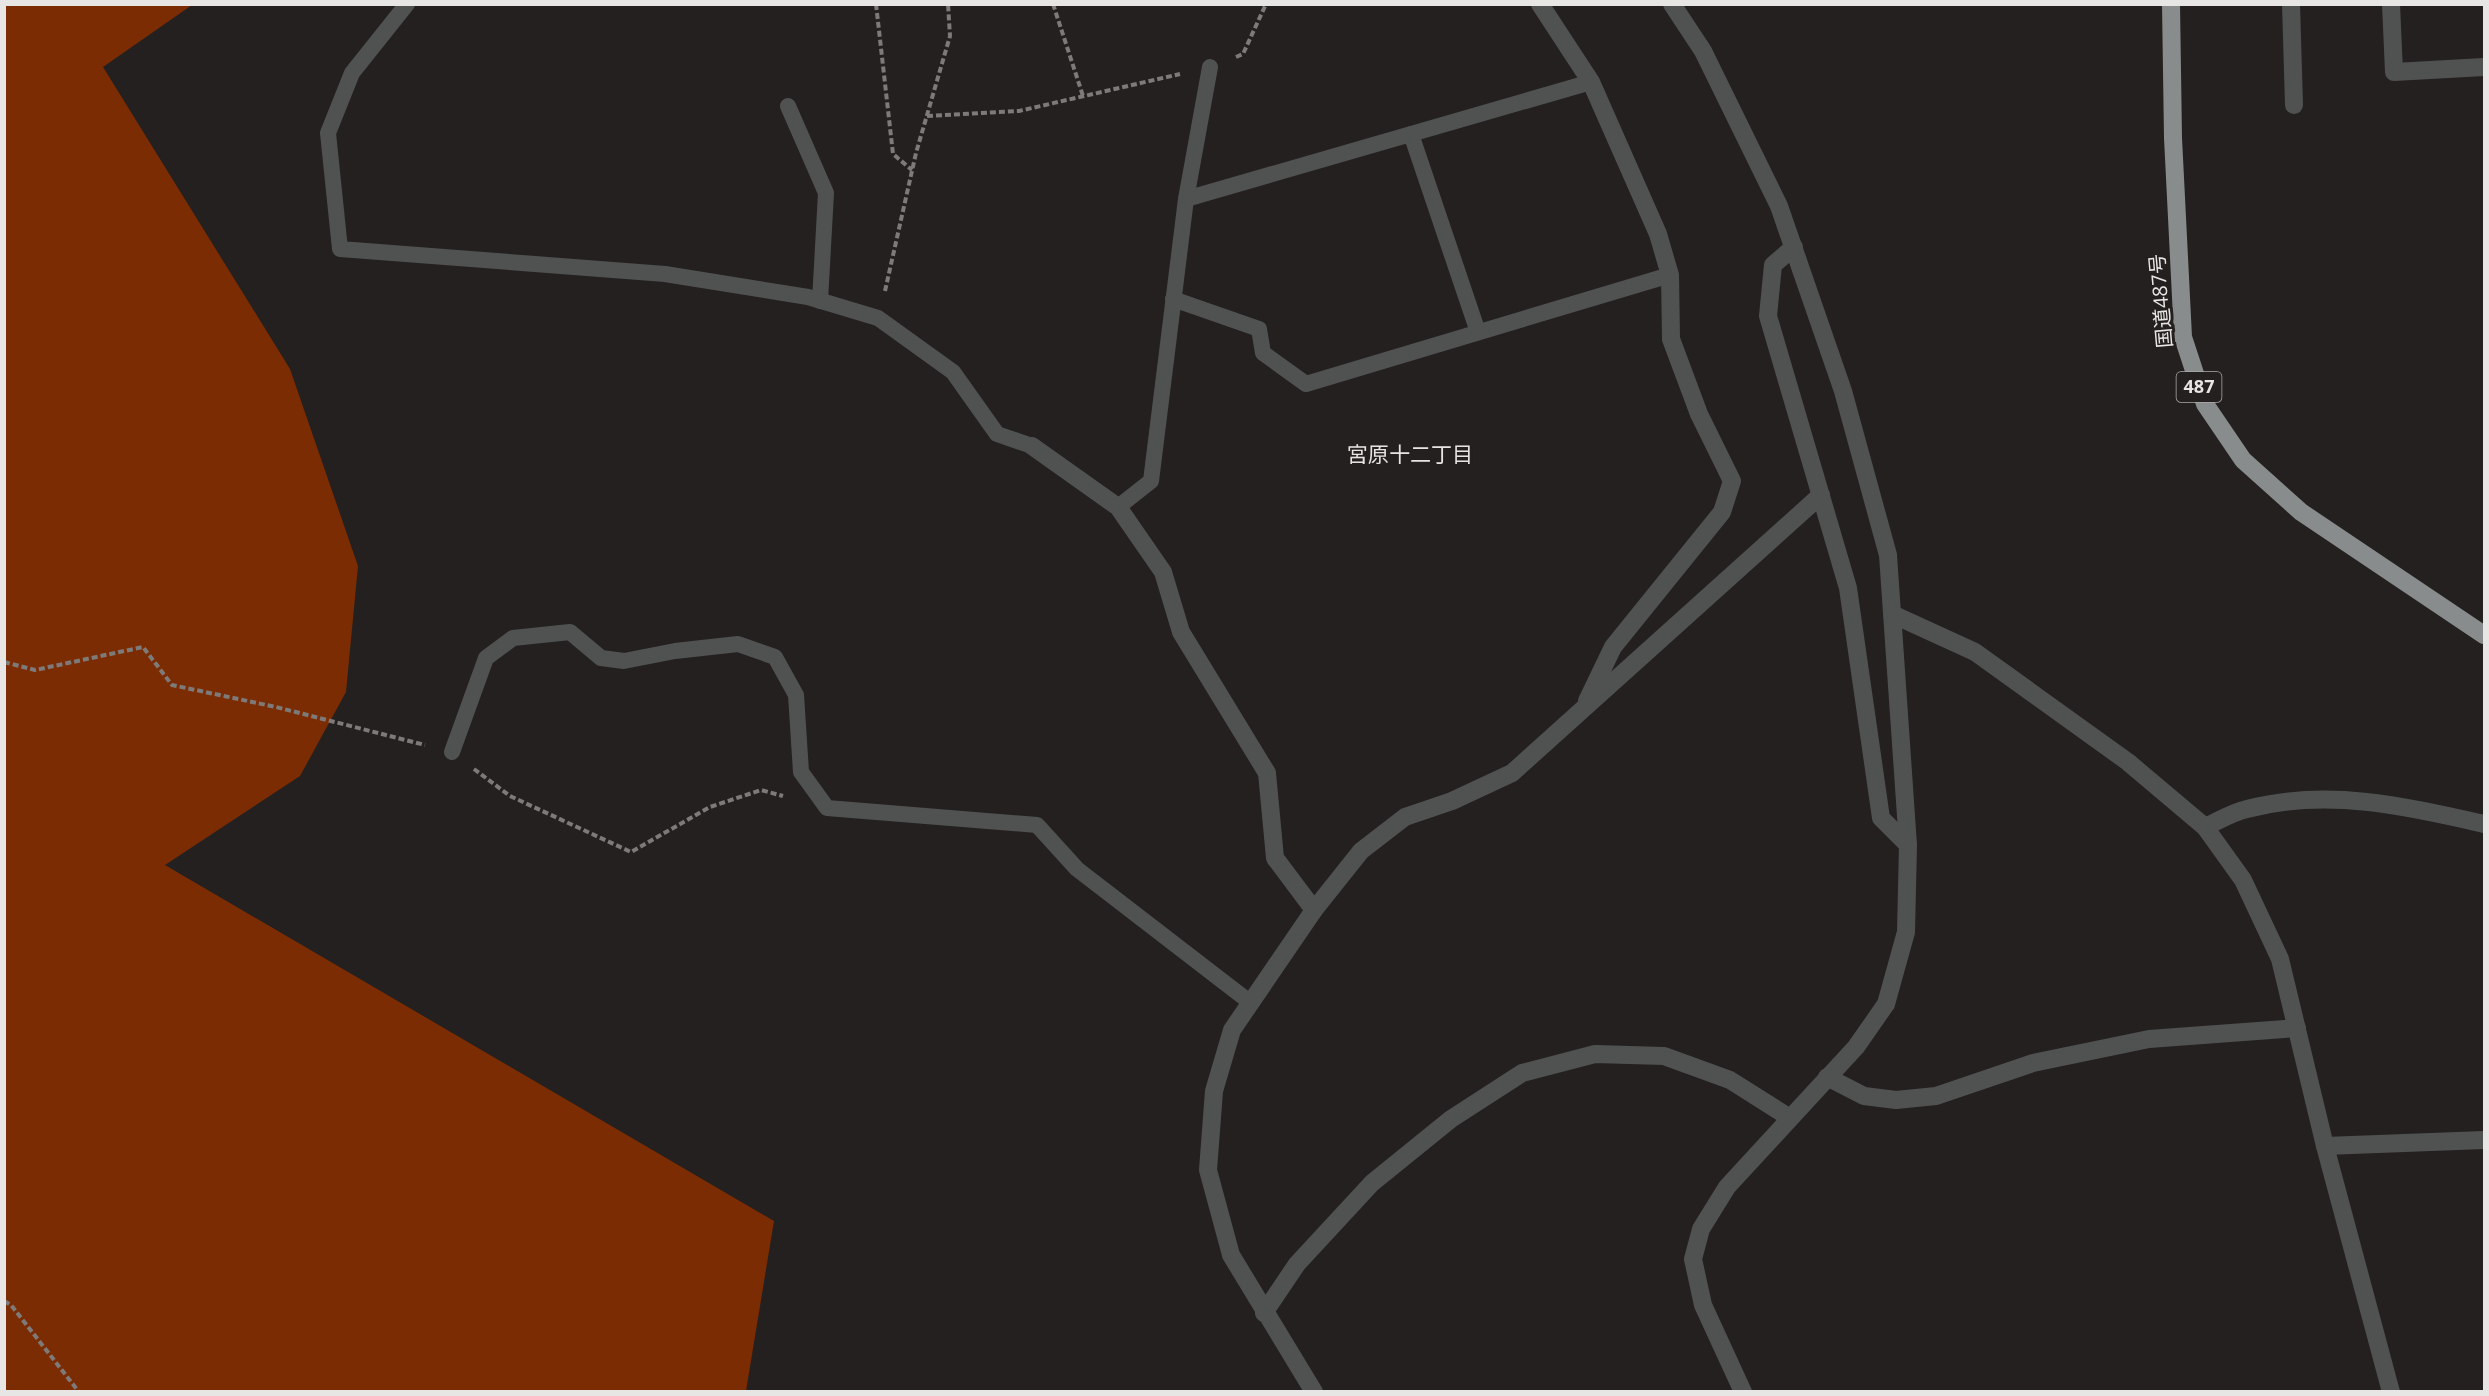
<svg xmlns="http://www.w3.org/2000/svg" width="2489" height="1396" font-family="'Open Sans','Noto Sans JP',sans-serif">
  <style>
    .forest { fill: #7c2c02 }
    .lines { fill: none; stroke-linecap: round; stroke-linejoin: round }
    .path { stroke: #7d7a79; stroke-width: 4; stroke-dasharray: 6 3; stroke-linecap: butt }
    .service { stroke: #505252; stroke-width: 16 }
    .minor { stroke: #505252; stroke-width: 18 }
    .tertiary { stroke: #505252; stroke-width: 18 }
    .trunk { stroke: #888c8c; stroke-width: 18 }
    .labels { text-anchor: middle; stroke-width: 6; stroke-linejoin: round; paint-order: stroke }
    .shield { fill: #24201f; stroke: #adabaa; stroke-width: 1.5 }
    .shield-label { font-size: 18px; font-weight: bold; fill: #e8e6e5 }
    .street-label { font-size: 20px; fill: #e8e6e5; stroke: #24201f }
    .neighbourhood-label { font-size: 21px; fill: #e7e3e1; stroke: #24201f }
  </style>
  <rect width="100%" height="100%" fill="#24201f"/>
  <!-- forest -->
  <path class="forest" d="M 5,4 L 192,5 L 103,67 L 290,369 L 358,566 L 346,692 L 300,776 L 165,865 L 774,1221 L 746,1391 L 5,1391 Z"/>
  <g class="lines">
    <!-- path -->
    <g class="path">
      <path d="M 876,4 L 893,154 L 912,170"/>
      <path d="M 1053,4 L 1083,96"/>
      <path d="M 1236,57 L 1243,54 L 1266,4"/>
      <path d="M 927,116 L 1019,111 L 1180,74"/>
      <path d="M 885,291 L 916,153 L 950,36 L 948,4"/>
      <path d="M 4,662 L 35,670 L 143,647 L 172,685 L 276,707 L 425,745"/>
      <path d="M 474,769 L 510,796 L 631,852 L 710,807 L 761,790 L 783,796"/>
      <path d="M 4,1301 L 11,1305 L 79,1392"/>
    </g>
    <!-- service -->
    <g class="service">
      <path d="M 407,4 L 352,73 L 328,133 L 340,249 L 665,274 L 808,297 L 878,318 L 953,372 L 997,434 L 1032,446"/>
      <path d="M 788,106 L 826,193 L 820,301"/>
      <path d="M 1411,134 L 1478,332"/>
      <path d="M 1186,199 L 1591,82"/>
      <path d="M 1173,299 L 1259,329 L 1263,353 L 1306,384 L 1670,275"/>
      <path d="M 1118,507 L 1151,481 L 1186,199 L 1210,67"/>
      <path d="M 452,752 L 486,658 L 513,638 L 570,632 L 601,658 L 624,661 L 675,651 L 738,644 L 775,657 L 796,695 L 801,772 L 827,808 L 1037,825 L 1077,869 L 1251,1003"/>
    </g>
    <!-- minor -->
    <g class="minor">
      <path d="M 1540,4 L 1591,82 L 1658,234 L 1670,275 L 1671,339 L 1699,414 L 1732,481 L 1722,512 L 1613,647 L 1587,701"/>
      <path d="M 2291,4 L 2294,105"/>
      <path d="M 2391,4 L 2394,72 L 2484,67"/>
      <path d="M 1794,247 L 1773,265 L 1768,316 L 1848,588 L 1881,818 L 1908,845"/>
      <path d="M 1032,446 L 1118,507 L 1163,572 L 1181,632 L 1267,773 L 1275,858 L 1314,910"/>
      <path d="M 2205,827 C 2218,821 2233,812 2247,809 C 2326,788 2407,806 2484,824"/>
      <path d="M 2325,1146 L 2484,1140"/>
      <path d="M 1264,1313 L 1297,1264 L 1372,1183 L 1451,1119 L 1522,1073 L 1595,1054 L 1664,1056 L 1730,1080 L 1790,1118"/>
      <path d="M 1314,1392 L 1231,1255 L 1208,1170 L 1214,1091 L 1232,1030 L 1314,910 L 1361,851 L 1405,817 L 1452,801 L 1512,773 L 1821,495"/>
    </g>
    <!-- tertiary -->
    <g class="tertiary">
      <path d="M 1672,4 L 1703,51 L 1779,206 L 1843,391 L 1888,555 L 1908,845 L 1906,932 L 1886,1004 L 1856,1047 L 1727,1187 L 1701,1229 L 1693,1259 L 1703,1305 L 1743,1392"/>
      <path d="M 1892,614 L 1975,652 L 2128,762 L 2205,827 L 2243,880 L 2280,959 L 2325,1146 L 2391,1392"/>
      <path d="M 1827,1077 L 1864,1096 L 1896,1100 L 1936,1096 L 2033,1063 L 2149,1039 L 2297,1028"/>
    </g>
    <!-- trunk -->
    <path class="trunk" d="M 2171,4 L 2173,138 L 2183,337 L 2205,404 L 2243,460 L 2301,512 L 2484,635"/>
  </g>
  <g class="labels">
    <!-- shield labels -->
    <rect class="shield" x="2176.5" y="372" width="45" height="30" rx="4.5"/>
    <g class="shield-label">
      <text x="2199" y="393">487</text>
    </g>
    <!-- street labels -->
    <g class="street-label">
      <text transform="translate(2161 301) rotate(-95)" y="7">国道487号</text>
    </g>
    <!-- neighbourhood labels -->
    <g class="neighbourhood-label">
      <text x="1410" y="462">宮原十二丁目</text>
    </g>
  </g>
  <!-- border -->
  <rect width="2489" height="1396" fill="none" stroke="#e8e6e5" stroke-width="12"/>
</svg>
